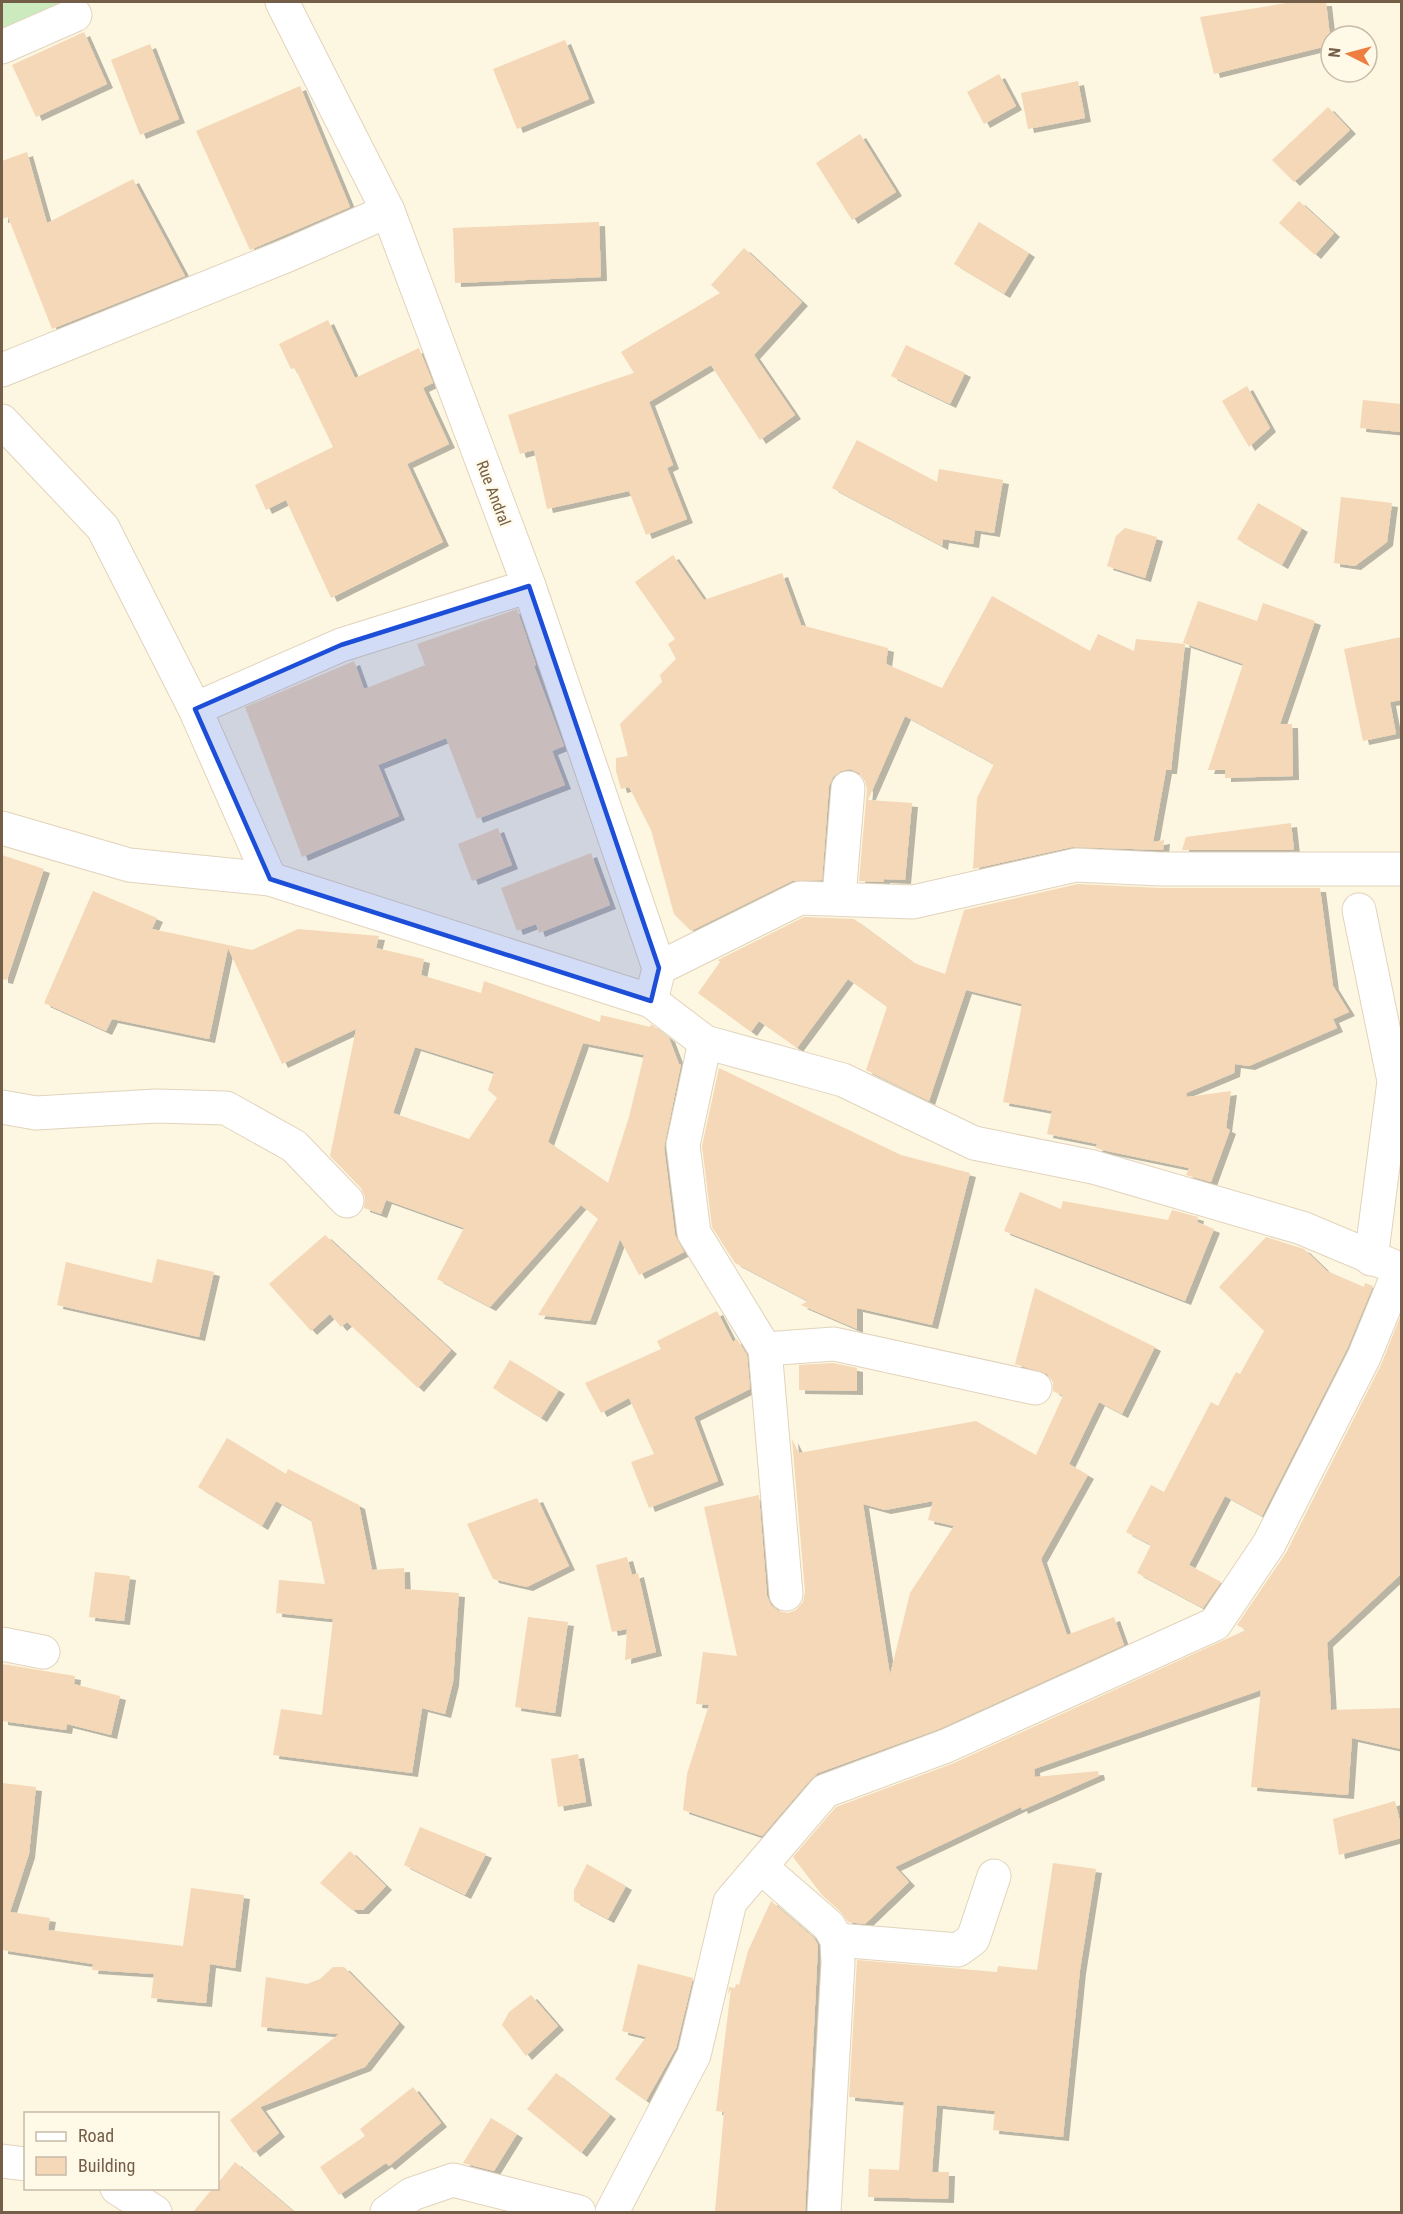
<svg xmlns="http://www.w3.org/2000/svg" width="1403" height="2214" font-family="'Roboto Condensed',sans-serif">
  <style>
    .grass { fill: #cbebbf }
    .building { fill: #f4d8b7; fill-rule: evenodd; filter: url(#shadow) }
    .lines { fill: none; stroke-linecap: round; stroke-linejoin: round }
    .minor-casing { stroke: #e2d3bc; stroke-width: 35 }
    .minor { stroke: #fff; stroke-width: 33 }
    .marked { fill: #1d4ed8; fill-opacity: 0.2; stroke: #1d4ed8; stroke-width: 4.5; stroke-linejoin: round }
    .labels { text-anchor: middle; stroke-width: 4.5; stroke-linejoin: round; paint-order: stroke }
    .street-label { font-size: 16px; fill: #755e47; stroke: #fff9e8 }
  </style>
  <defs>
    <filter id="shadow"><feDropShadow dx="6" dy="4" stdDeviation="0" flood-color="#0004"/></filter>
  </defs>
  <rect width="100%" height="100%" fill="#fdf6e1"/>
  <!-- grass -->
  <path class="grass" d="M 2,2 L 66,2 L 2,47 Z"/>
  <!-- building -->
  <g class="building">
    <path d="M 1293,2 L 1326,2 L 1331,45 L 1214,74 L 1200,17 Z"/>
    <path d="M 84,32 L 107,84 L 36,117 L 12,65 Z"/>
    <path d="M 565,40 L 589,99 L 517,129 L 493,69 Z"/>
    <path d="M 150,44 L 179,119 L 140,135 L 111,60 Z"/>
    <path d="M 999,74 L 1016,106 L 984,124 L 967,92 Z"/>
    <path d="M 1078,81 L 1085,118 L 1028,129 L 1021,93 Z"/>
    <path d="M 300,86 L 350,207 L 250,250 L 196,131 Z"/>
    <path d="M 1328,107 L 1350,130 L 1294,182 L 1272,160 Z"/>
    <path d="M 860,134 L 896,192 L 852,220 L 816,163 Z"/>
    <path d="M 27,152 L 47,223 L 133,179 L 185,276 L 52,329 L 8,217 L 2,219 L 2,161 Z"/>
    <path d="M 1299,201 L 1334,233 L 1315,255 L 1279,223 Z"/>
    <path d="M 599,222 L 601,277 L 455,283 L 453,228 Z"/>
    <path d="M 979,222 L 1029,253 L 1004,294 L 954,264 Z"/>
    <path d="M 744,248 L 802,302 L 754,355 L 795,415 L 760,440 L 711,365 L 649,402 L 673,465 L 667,468 L 687,519 L 646,535 L 629,491 L 547,509 L 534,450 L 520,454 L 508,415 L 634,373 L 621,352 L 720,293 L 711,285 Z"/>
    <path d="M 328,320 L 355,378 L 419,348 L 433,383 L 423,388 L 449,444 L 407,464 L 443,542 L 331,598 L 286,500 L 266,510 L 255,485 L 333,447 L 295,368 L 291,369 L 279,344 Z"/>
    <path d="M 906,345 L 965,373 L 950,404 L 891,376 Z"/>
    <path d="M 1247,386 L 1270,428 L 1249,447 L 1222,401 Z"/>
    <path d="M 1363,400 L 1401,404 L 1401,432 L 1360,428 Z"/>
    <path d="M 857,440 L 937,482 L 939,469 L 1003,480 L 994,533 L 975,530 L 973,544 L 943,539 L 942,546 L 832,488 Z"/>
    <path d="M 1341,497 L 1392,503 L 1387,542 L 1355,566 L 1334,563 Z"/>
    <path d="M 1258,503 L 1302,528 L 1282,565 L 1237,539 Z"/>
    <path d="M 1125,528 L 1157,537 L 1145,578 L 1107,566 L 1116,536 Z"/>
    <path d="M 673,555 L 704,600 L 782,573 L 801,625 L 888,648 L 886,664 L 942,688 L 992,596 L 1090,651 L 1098,634 L 1134,651 L 1136,639 L 1185,644 L 1171,770 L 1166,770 L 1153,842 L 1164,840 L 1163,850 L 1072,847 L 973,869 L 977,798 L 994,764 L 905,716 L 868,800 L 912,803 L 905,880 L 884,879 L 884,882 L 859,881 L 867,789 L 865,781 L 859,773 L 850,769 L 841,771 L 833,777 L 829,786 L 822,880 L 792,881 L 691,931 L 674,914 L 651,830 L 629,787 L 621,789 L 616,771 L 616,758 L 628,756 L 620,724 L 662,682 L 660,675 L 676,659 L 668,644 L 675,639 L 635,582 Z"/>
    <path d="M 1198,601 L 1257,621 L 1263,603 L 1315,621 L 1280,724 L 1292,724 L 1293,776 L 1225,778 L 1225,770 L 1208,770 L 1243,664 L 1183,643 Z"/>
    <path d="M 517,609 L 536,665 L 534,666 L 564,746 L 552,751 L 565,785 L 477,819 L 446,738 L 378,765 L 399,816 L 302,857 L 245,707 L 354,661 L 364,689 L 425,665 L 417,644 Z"/>
    <path d="M 1401,637 L 1401,700 L 1390,702 L 1396,734 L 1363,741 L 1344,649 Z"/>
    <path d="M 1291,823 L 1294,850 L 1182,850 L 1186,837 Z"/>
    <path d="M 498,828 L 512,865 L 472,881 L 458,844 Z"/>
    <path d="M 591,853 L 610,905 L 539,933 L 536,924 L 517,931 L 501,888 Z"/>
    <path d="M 2,855 L 44,869 L 7,980 L 2,979 Z"/>
    <path d="M 1078,884 L 1160,888 L 1320,888 L 1333,986 L 1349,1012 L 1333,1019 L 1337,1028 L 1249,1066 L 1235,1064 L 1234,1073 L 1186,1093 L 1187,1097 L 1231,1091 L 1226,1128 L 1230,1130 L 1211,1182 L 1186,1175 L 1189,1168 L 1102,1150 L 1096,1148 L 1097,1144 L 1047,1134 L 1052,1111 L 1003,1102 L 1022,1004 L 966,990 L 929,1101 L 866,1070 L 887,1007 L 848,979 L 797,1048 L 759,1021 L 751,1032 L 698,993 L 720,962 L 718,960 L 804,917 L 854,919 L 914,963 L 945,974 L 964,910 Z"/>
    <path d="M 93,891 L 157,918 L 152,929 L 252,950 L 298,929 L 379,936 L 376,948 L 424,959 L 421,975 L 481,993 L 484,981 L 600,1022 L 601,1015 L 650,1027 L 651,1024 L 669,1038 L 679,1064 L 681,1064 L 664,1147 L 675,1235 L 684,1252 L 639,1275 L 620,1239 L 590,1321 L 538,1315 L 598,1219 L 581,1205 L 490,1307 L 437,1279 L 464,1228 L 386,1200 L 381,1214 L 364,1208 L 365,1197 L 361,1188 L 330,1156 L 356,1029 L 282,1064 L 228,948 L 209,1039 L 112,1019 L 106,1031 L 44,1003 ZM 583,1043 L 644,1055 L 629,1117 L 608,1183 L 548,1142 ZM 415,1047 L 494,1072 L 488,1090 L 497,1098 L 469,1139 L 393,1113 Z"/>
    <path d="M 719,1068 L 901,1155 L 970,1173 L 932,1325 L 857,1308 L 857,1329 L 801,1305 L 808,1301 L 735,1263 L 712,1227 L 702,1146 Z"/>
    <path d="M 1020,1192 L 1061,1209 L 1063,1201 L 1168,1220 L 1172,1210 L 1198,1217 L 1197,1222 L 1214,1229 L 1185,1301 L 1004,1231 Z"/>
    <path d="M 325,1235 L 451,1350 L 418,1388 L 347,1322 L 341,1327 L 330,1314 L 311,1331 L 269,1284 Z"/>
    <path d="M 1266,1237 L 1304,1249 L 1327,1271 L 1364,1287 L 1365,1283 L 1373,1286 L 1347,1349 L 1262,1516 L 1225,1496 L 1189,1565 L 1221,1582 L 1203,1608 L 1137,1573 L 1151,1545 L 1126,1532 L 1151,1485 L 1164,1492 L 1211,1402 L 1218,1406 L 1236,1372 L 1240,1374 L 1264,1331 L 1219,1287 Z"/>
    <path d="M 157,1259 L 214,1272 L 199,1337 L 57,1305 L 66,1262 L 152,1283 Z"/>
    <path d="M 1035,1288 L 1155,1347 L 1122,1414 L 1099,1402 L 1069,1464 L 1088,1475 L 1041,1559 L 1067,1635 L 1114,1617 L 1124,1645 L 939,1729 L 818,1773 L 811,1779 L 762,1836 L 683,1810 L 687,1774 L 709,1705 L 696,1704 L 703,1652 L 737,1656 L 704,1507 L 759,1495 L 767,1596 L 771,1605 L 778,1611 L 788,1613 L 796,1610 L 803,1602 L 805,1592 L 792,1439 L 799,1453 L 976,1421 L 1036,1455 L 1063,1396 L 1053,1391 L 1053,1382 L 1047,1374 L 1015,1364 ZM 933,1501 L 928,1520 L 954,1526 L 910,1593 L 890,1675 L 863,1504 L 885,1510 Z"/>
    <path d="M 717,1311 L 733,1342 L 737,1339 L 747,1355 L 750,1389 L 694,1417 L 718,1481 L 649,1508 L 631,1462 L 654,1454 L 629,1398 L 601,1413 L 585,1383 L 661,1349 L 657,1341 Z"/>
    <path d="M 1401,1315 L 1401,1574 L 1327,1643 L 1331,1710 L 1401,1708 L 1401,1749 L 1352,1738 L 1348,1795 L 1251,1787 L 1261,1690 L 1034,1769 L 1035,1777 L 1098,1771 L 1099,1776 L 1022,1810 L 1021,1807 L 895,1867 L 909,1882 L 865,1924 L 848,1922 L 841,1912 L 822,1895 L 793,1857 L 836,1807 L 954,1763 L 1246,1630 L 1237,1625 L 1286,1553 L 1381,1365 Z"/>
    <path d="M 510,1360 L 559,1390 L 541,1418 L 493,1388 Z"/>
    <path d="M 833,1363 L 857,1368 L 857,1391 L 799,1390 L 799,1365 Z"/>
    <path d="M 227,1438 L 286,1474 L 288,1469 L 359,1505 L 372,1570 L 404,1568 L 405,1589 L 459,1593 L 453,1682 L 445,1714 L 422,1708 L 412,1773 L 273,1755 L 281,1709 L 322,1715 L 333,1619 L 276,1613 L 279,1580 L 325,1584 L 311,1520 L 276,1501 L 262,1526 L 198,1487 Z"/>
    <path d="M 537,1498 L 569,1566 L 527,1587 L 493,1579 L 467,1524 Z"/>
    <path d="M 627,1557 L 632,1575 L 638,1573 L 656,1652 L 625,1660 L 627,1629 L 612,1632 L 596,1565 Z"/>
    <path d="M 95,1572 L 130,1576 L 124,1621 L 89,1617 Z"/>
    <path d="M 528,1617 L 568,1622 L 555,1713 L 515,1707 Z"/>
    <path d="M 2,1664 L 75,1676 L 74,1684 L 120,1696 L 111,1735 L 67,1724 L 66,1730 L 2,1721 Z"/>
    <path d="M 578,1754 L 586,1802 L 558,1807 L 551,1759 Z"/>
    <path d="M 2,1783 L 36,1787 L 29,1854 L 10,1912 L 50,1918 L 48,1930 L 183,1946 L 191,1888 L 244,1895 L 235,1968 L 210,1964 L 206,2003 L 151,1998 L 154,1974 L 92,1970 L 93,1964 L 2,1950 Z"/>
    <path d="M 1395,1801 L 1401,1826 L 1401,1838 L 1339,1855 L 1333,1819 Z"/>
    <path d="M 420,1827 L 486,1854 L 465,1895 L 404,1865 Z"/>
    <path d="M 350,1851 L 386,1886 L 363,1910 L 352,1910 L 320,1883 Z"/>
    <path d="M 1053,1863 L 1096,1869 L 1080,1970 L 1063,2137 L 993,2130 L 995,2111 L 937,2105 L 932,2172 L 949,2172 L 948,2199 L 868,2197 L 869,2169 L 899,2170 L 904,2102 L 849,2097 L 857,1960 L 997,1972 L 998,1966 L 1037,1970 Z"/>
    <path d="M 587,1864 L 626,1886 L 608,1919 L 574,1901 L 574,1890 Z"/>
    <path d="M 771,1901 L 814,1938 L 818,1945 L 805,2212 L 715,2211 L 724,2112 L 716,2111 L 731,1989 L 728,1994 L 729,1987 L 735,1988 L 736,1984 L 739,1985 L 748,1951 Z"/>
    <path d="M 638,1964 L 693,1978 L 676,2048 L 646,2101 L 615,2079 L 646,2037 L 622,2031 Z"/>
    <path d="M 333,1967 L 344,1967 L 399,2023 L 365,2067 L 260,2107 L 279,2133 L 254,2153 L 230,2120 L 339,2034 L 261,2027 L 266,1977 L 307,1984 L 320,1979 Z"/>
    <path d="M 531,1995 L 558,2026 L 526,2056 L 502,2025 L 509,2012 Z"/>
    <path d="M 556,2073 L 610,2115 L 581,2153 L 527,2109 Z"/>
    <path d="M 413,2087 L 441,2123 L 389,2166 L 386,2163 L 339,2195 L 320,2167 L 365,2136 L 360,2129 Z"/>
    <path d="M 491,2118 L 517,2134 L 494,2171 L 463,2163 Z"/>
    <path d="M 235,2162 L 294,2212 L 193,2212 L 213,2188 L 218,2188 L 218,2183 Z"/>
  </g>
  <g class="lines">
    <defs>
      <g id="minor">
        <path d="M 282,2 L 388,211 L 529,586 L 659,968 L 651,1001"/>
        <path d="M 2,47 L 75,15"/>
        <path d="M 2,370 L 288,255 L 388,211"/>
        <path d="M 2,421 L 103,528 L 195,709 L 270,879"/>
        <path d="M 195,709 L 341,645 L 529,586"/>
        <path d="M 2,828 L 129,865 L 270,879 L 651,1001 L 705,1042 L 843,1080 L 974,1143 L 1093,1167 L 1302,1228 L 1402,1270"/>
        <path d="M 839,897 L 848,788"/>
        <path d="M 1359,910 L 1394,1081 L 1371,1259"/>
        <path d="M 659,968 L 800,898 L 913,902 L 1076,865 L 1160,869 L 1402,869"/>
        <path d="M 705,1042 L 683,1145 L 694,1233 L 765,1349 L 786,1594"/>
        <path d="M 2,1107 L 36,1113 L 156,1106 L 226,1108 L 294,1146 L 347,1201"/>
        <path d="M 765,1349 L 834,1344 L 1035,1388"/>
        <path d="M 2,1644 L 43,1652"/>
        <path d="M 761,1867 L 829,1926 L 837,1940 L 838,1963 L 824,2212"/>
        <path d="M 837,1940 L 958,1950 L 973,1939 L 994,1876"/>
        <path d="M 2,2161 L 26,2164"/>
        <path d="M 117,2188 L 155,2212"/>
        <path d="M 387,2212 L 412,2194 L 453,2180 L 579,2212"/>
        <path d="M 612,2212 L 694,2055 L 730,1902 L 825,1791 L 946,1746 L 1215,1624 L 1269,1544 L 1364,1357 L 1400,1269"/>
      </g>
    </defs>
    <!-- minor casing -->
    <use href="#minor" class="minor-casing"/>
    <!-- minor -->
    <use href="#minor" class="minor"/>
  </g>
  <!-- marked area -->
  <path class="marked" d="M 529,586 L 659,968 L 651,1001 L 270,879 L 195,709 L 341,645 Z"/>
  <g class="labels">
    <!-- street labels -->
    <g class="street-label">
      <text transform="translate(494 493) rotate(69)" y="6">Rue Andral</text>
    </g>
  </g>
  <!-- border -->
  <rect width="1403" height="2214" fill="none" stroke="#755e47" stroke-width="6"/>
  <!-- legend -->
  <rect x="24" y="2112" width="195" height="78" fill="#fff9e8" stroke="#c8bba8" stroke-width="1.5"/>
  <rect x="36" y="2132" width="30" height="9" fill="#ffffff" stroke="#c8bba8" stroke-width="1.5"/>
  <text x="78" y="2142" font-size="18" fill="#755e47">Road</text>
  <rect x="36" y="2157" width="30" height="18" fill="#f4d8b7" stroke="#c8bba8" stroke-width="1.5"/>
  <text x="78" y="2172" font-size="18" fill="#755e47">Building</text>
  <!-- north arrow -->
  <g transform="translate(1349 54) rotate(276)"><circle r="28" fill="#fff9e8" stroke="#c8bba8" stroke-width="1.5"/>
  <path d="M0-4.5L10 22L0 15L-10 22Z" fill="#ee7e3f"/>
  <text y="-9" font-size="16" font-weight="bold" text-anchor="middle" fill="#755e47">N</text>
  </g>
</svg>
